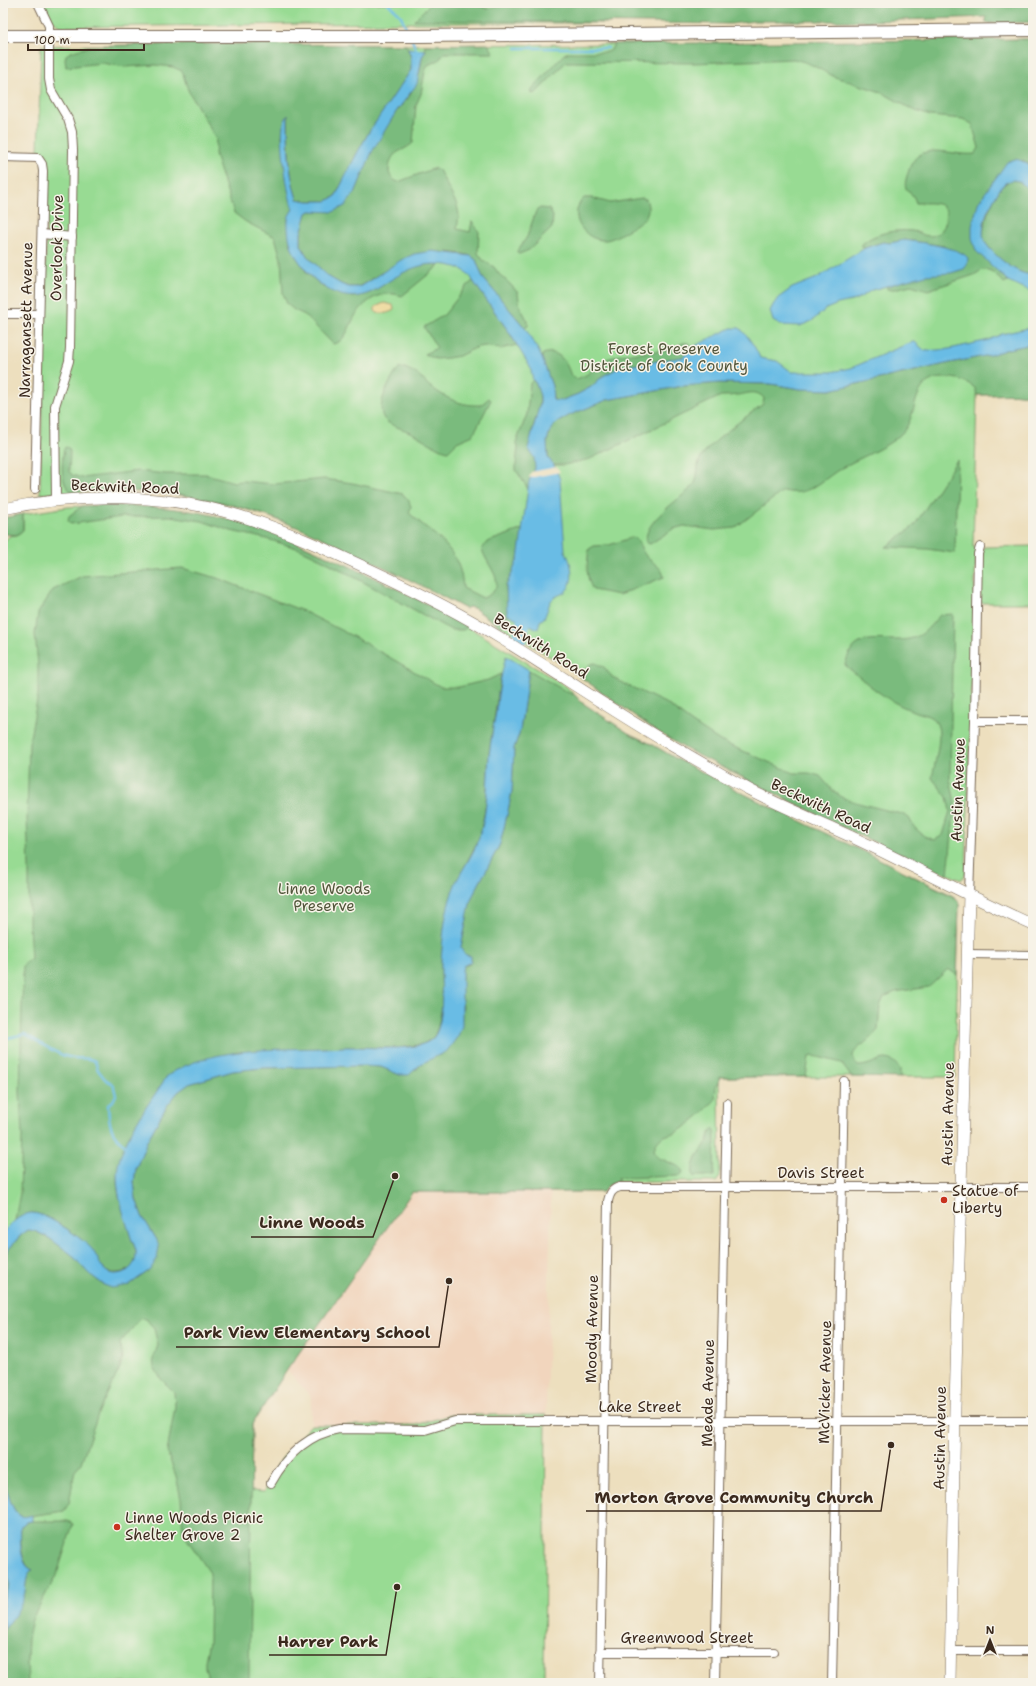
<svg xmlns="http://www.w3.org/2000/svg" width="1036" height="1686" font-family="'Shantell Sans',sans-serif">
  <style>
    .built { fill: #f1d5bd }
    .green { fill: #98db93; stroke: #6a8258 }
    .forest { fill: #7abb7d; stroke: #5a724e }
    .sand { fill: #eeda9e; stroke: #94825e }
    .water { fill: #69bce5; stroke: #527382 }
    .pier { fill: #eddfbe }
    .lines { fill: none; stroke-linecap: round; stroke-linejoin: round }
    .stream { stroke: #69bce5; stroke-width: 2.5 }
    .river { stroke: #69bce5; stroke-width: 14 }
    .minor-casing { stroke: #796956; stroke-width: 10 }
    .tertiary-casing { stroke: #796956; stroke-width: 12 }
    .secondary-casing { stroke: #796956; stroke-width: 14 }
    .minor { stroke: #fff; stroke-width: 8 }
    .tertiary { stroke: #fff; stroke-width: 11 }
    .secondary { stroke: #fff; stroke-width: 12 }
    .poi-dot { fill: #c8321e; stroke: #f7f3e8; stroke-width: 1.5 }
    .labels { text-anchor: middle; stroke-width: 3; stroke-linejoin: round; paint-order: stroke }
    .street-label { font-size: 15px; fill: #3b2a1e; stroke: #f7f3e8 }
    .park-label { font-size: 15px; fill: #52563b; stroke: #f7f3e8 }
    .poi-label { font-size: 15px; fill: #3b2a1e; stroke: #f7f3e8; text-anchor: start }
    .leader { fill: none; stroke: #3b2a1e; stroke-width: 1.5 }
    .callout-dot { fill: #3b2a1e; stroke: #f7f3e8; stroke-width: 1.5 }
    .callout-label { font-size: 16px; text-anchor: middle; font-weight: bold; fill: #3b2a1e; stroke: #f7f3e8; stroke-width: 3; stroke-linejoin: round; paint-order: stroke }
  </style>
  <rect width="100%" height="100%" fill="#f7f3e8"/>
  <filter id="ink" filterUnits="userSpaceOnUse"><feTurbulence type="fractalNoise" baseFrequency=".025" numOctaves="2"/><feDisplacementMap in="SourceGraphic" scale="8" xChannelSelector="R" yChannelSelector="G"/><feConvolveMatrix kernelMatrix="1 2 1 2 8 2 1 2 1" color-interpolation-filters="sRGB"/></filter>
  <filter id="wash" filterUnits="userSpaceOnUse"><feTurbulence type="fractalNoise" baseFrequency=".012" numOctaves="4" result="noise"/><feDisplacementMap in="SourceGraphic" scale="16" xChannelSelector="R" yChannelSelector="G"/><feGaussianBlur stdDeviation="0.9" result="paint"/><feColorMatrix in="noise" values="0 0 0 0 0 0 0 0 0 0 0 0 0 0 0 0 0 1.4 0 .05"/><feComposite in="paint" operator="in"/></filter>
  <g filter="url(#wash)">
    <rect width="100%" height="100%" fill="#eddfbe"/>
    <!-- built -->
    <path class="built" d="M 412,1192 L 551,1192 L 546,1415 L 450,1415 L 416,1425 L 311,1425 L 311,1397 L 287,1370 Z"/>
    <!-- green -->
    <g class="green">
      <path d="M 43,3 L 1033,3 L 1033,22 L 986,23 L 986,13 L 610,17 L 610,23 L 393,23 L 63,27 C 52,24 47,13 43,3 Z"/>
      <path d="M 1033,39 L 1033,394 L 977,395 L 973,547 L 976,547 L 966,874 L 961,880 L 861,836 L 731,772 L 634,715 L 567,667 L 496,624 L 474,608 L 468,607 L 466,609 C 387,565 292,516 203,499 C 149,488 94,491 40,494 L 48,165 L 46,159 L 38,152 L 41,46 L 205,44 L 406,45 L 666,44 Z"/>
      <path d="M 104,505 L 154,507 L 215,516 L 292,540 L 377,579 L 440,611 L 485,637 L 567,687 L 581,702 L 628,733 L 653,745 L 675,758 L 748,796 L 948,893 L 956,898 L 959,902 L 955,1077 L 719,1077 L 720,1177 L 716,1182 L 614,1182 L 607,1186 L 603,1192 L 412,1192 L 287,1370 L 252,1424 L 251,1491 L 264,1492 C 273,1465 292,1446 311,1425 L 416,1425 L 450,1415 L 546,1415 L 544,1683 L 3,1683 L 3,543 L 9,536 L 17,535 L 23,530 L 23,514 L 68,507 Z"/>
      <path d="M 1033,546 L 1033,603 L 980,603 L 982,552 L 984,547 Z"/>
    </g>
    <!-- forest -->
    <g class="forest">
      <path d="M 431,3 L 474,3 L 487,9 L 511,3 L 588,5 L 600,3 L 1033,3 L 1033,22 L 986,23 L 986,17 L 871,21 L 754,21 L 731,24 L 414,20 Z"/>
      <path d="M 1033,39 L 1033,172 L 1030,165 L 1023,160 L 978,203 L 986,260 L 1008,281 L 1004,283 L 993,272 L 988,270 L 982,270 L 974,275 L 928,290 L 911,285 L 890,290 L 887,289 L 887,286 C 901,282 918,275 932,273 C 941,272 949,273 958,271 L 944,246 L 905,240 L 890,243 L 883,242 L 865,248 L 862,247 L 862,244 C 874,233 896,229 912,231 C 918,231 923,236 929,236 C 936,236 943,231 945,224 C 952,200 933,203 916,203 C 913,192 909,194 906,188 C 904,184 907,176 908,173 C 917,137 951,157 975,154 L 979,148 L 972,124 L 963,119 L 930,116 L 913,110 L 881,92 L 835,77 L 808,63 L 794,59 L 694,63 L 566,62 L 535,94 L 531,93 L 532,89 L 564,54 L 569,52 L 608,52 L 611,50 L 614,44 Z"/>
      <path d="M 205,44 L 406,45 L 411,57 L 411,70 L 369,132 L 356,155 L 335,197 L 326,201 L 308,201 L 297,199 C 288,172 289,144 288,116 L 282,136 L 289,191 L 293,209 L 288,219 L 290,243 L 296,256 L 307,273 L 323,287 L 352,297 L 365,295 L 406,270 L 423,264 L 440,265 L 402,296 C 393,293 387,293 378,296 C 368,300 361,307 355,316 C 349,326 346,342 333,344 L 305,315 L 294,310 L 287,304 L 283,293 L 281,259 L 275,237 L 246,222 L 234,213 L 215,155 L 216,139 L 188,90 L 182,71 L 173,67 L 155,65 L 125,67 L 102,63 L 66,67 L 65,59 L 66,55 L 71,52 L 90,46 Z"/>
      <path d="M 488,44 L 494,53 L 444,53 L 439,60 L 428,65 L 425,71 L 421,94 L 416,105 L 413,143 C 400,154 391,149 389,170 C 389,176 393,180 398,182 L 435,168 L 439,170 L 457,205 L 459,215 L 457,229 L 470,232 L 472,221 L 479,232 L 478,253 L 483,260 L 494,267 L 499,274 L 511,285 L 518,293 L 520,307 L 528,321 L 528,326 L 525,328 L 483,278 L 476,260 L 471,256 L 464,254 L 447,252 L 381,273 L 358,287 L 349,287 L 341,284 L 329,277 L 307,256 L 301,245 L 301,233 L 307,213 L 310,211 L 333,211 L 355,193 L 371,152 L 396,112 L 409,97 L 420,71 L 422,57 L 426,50 L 424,45 Z"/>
      <path d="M 1013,180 L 1019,181 L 1033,193 L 1033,270 L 1032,274 C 1019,277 989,252 984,240 C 980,227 995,191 1005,184 C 1007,182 1010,181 1013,180 Z"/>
      <path d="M 584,198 L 592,198 L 610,203 L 642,198 L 646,199 C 649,207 649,212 644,219 C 635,225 616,239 606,240 C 584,242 566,214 584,198 Z"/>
      <path d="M 540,208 L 549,209 L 553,216 L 552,228 L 529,250 L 519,254 L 517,253 L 517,251 L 527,237 L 536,211 Z"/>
      <path d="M 473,281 L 509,332 L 517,345 L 500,349 L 486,346 L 477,347 L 459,356 L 448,358 L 436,359 L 424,354 L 437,348 L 424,327 L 444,315 L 467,286 Z"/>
      <path d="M 683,343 L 689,343 L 693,347 L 683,357 L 620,367 L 603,376 L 591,387 L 578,394 L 560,401 L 553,400 L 552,386 L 542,358 L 543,354 C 559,348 567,363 571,376 L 577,379 L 586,375 L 604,360 L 620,355 L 667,350 Z"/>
      <path d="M 1033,344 L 1033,394 L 977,395 L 975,388 C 966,381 956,377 944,378 C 909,378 920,416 901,434 C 887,448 858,458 840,469 C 827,477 817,488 801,492 C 795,493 789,492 783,491 L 735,528 L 714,530 L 684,526 L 673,529 L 650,544 L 647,543 C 640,523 681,499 693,486 C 699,479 696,467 700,459 C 709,443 747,416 763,404 L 764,398 C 755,389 748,394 737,395 C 732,396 726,396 721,396 L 590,459 L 564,465 L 554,465 L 548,458 L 547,442 L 549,434 L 555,424 L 570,415 L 607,400 L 683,386 L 720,383 L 771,384 L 800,389 L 830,390 L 950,363 L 990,355 L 1008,349 Z"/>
      <path d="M 405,368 C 418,374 418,374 427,384 C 430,387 434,389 438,392 C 452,401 464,406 481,405 L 489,398 L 491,400 L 473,435 L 457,442 L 448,451 C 435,448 424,439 412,433 C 404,429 394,427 387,422 C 372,410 390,381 398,369 Z"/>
      <path d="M 533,380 C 547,397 536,414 532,431 C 529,443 537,456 535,468 C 533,476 529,482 528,489 L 516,470 L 516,464 L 518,447 L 516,443 L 527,414 L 530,383 Z"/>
      <path d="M 67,447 L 69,449 L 70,452 L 69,471 L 72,475 L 82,478 L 138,471 L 166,474 L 206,474 L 234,482 L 243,481 L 274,484 L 324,479 L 352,483 L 403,494 L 409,501 L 411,507 L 409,513 C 436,537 461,549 463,588 L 483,598 C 512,586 486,566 482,549 L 487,542 L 523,529 L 518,559 L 506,586 L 508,609 L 507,620 L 501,627 L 474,608 L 468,607 L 466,609 C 435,592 402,576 369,560 C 316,534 260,509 202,498 C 159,490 116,491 72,492 C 59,483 62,463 64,448 Z"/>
      <path d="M 957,460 L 955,553 L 927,549 L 886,547 L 914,526 Z"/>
      <path d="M 104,505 C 141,506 179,507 216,516 C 258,525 298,543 338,561 C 382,581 426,602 468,627 L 463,630 L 451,630 L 323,560 L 300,549 L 267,539 L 231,531 L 202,521 L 170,516 L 122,517 L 71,524 L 68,521 L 69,516 L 82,506 Z"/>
      <path d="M 23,514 L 23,530 L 17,535 L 3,534 L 3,518 Z"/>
      <path d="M 634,537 C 640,542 641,550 646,556 C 653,564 662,566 664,577 L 619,595 L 593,590 C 585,576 587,564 589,549 L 594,546 L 609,545 Z"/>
      <path d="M 182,568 L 217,578 L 303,611 L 358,639 L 441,687 L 459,687 L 488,680 L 501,674 L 489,753 L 486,803 L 480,836 L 457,882 L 450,900 L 445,921 L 441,962 L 442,1007 L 438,1027 L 434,1037 L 423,1044 L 398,1048 L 349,1047 L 237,1052 L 199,1061 L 177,1070 L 167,1076 C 145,1112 106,1155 120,1199 C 125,1213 127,1227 132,1240 C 134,1246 137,1251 136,1257 C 135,1271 119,1275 108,1272 C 98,1269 98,1258 93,1251 C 84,1239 47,1213 32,1213 C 27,1213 20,1218 15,1220 L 20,1193 L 22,1136 L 20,1091 L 23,965 L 31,958 L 29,926 L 29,866 L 27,819 L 29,743 L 38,695 L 38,665 L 35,634 L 38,613 L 53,590 L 82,576 Z"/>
      <path d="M 953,614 L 950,779 L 955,802 L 948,875 L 861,836 L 686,749 L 652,728 L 579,676 L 590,664 L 595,663 L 604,667 L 612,677 L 625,684 L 667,704 L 691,722 L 720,741 L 794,773 L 809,773 L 820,776 L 832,790 L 843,798 L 862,804 L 902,814 L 909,818 L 914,827 L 924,836 L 935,840 L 943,835 L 950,811 L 947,797 L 932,778 C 934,766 943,735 937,724 C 931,713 918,714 908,709 C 884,699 865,682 845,665 C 856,622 893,650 920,635 C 927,631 934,621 940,615 Z"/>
      <path d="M 529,670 L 567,692 L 575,695 L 581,702 L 628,733 L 653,745 L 675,758 L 748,796 L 879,859 L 956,898 L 959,902 L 957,975 L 948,969 L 929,987 L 895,992 L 884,997 L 880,1006 L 878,1030 C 875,1033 871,1038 867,1041 C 858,1049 846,1054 858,1066 C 875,1067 885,1048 900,1069 L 900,1078 L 851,1077 C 848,1071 844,1069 842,1063 L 814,1056 L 809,1057 L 806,1077 L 719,1077 L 719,1083 L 716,1085 L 715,1100 C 705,1111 694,1121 682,1129 C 670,1137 660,1132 654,1149 L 657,1157 L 680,1167 L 683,1172 L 680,1176 L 618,1178 L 618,1182 C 611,1182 607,1186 603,1192 L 412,1192 L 287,1370 L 252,1424 L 249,1683 L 210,1683 L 205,1669 L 205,1661 L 209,1641 L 210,1573 L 183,1533 L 181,1499 L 176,1476 L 167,1452 L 175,1407 L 174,1392 L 161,1379 L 154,1367 L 153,1359 L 158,1345 L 154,1329 L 147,1320 L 141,1318 L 120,1343 L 123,1358 L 120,1368 L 99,1411 L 81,1463 L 75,1470 L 69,1503 L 64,1511 L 23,1517 C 10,1512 7,1489 3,1476 L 3,1256 L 19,1237 L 28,1230 L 35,1231 L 49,1238 L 71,1254 L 88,1273 L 104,1285 L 129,1285 L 150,1270 L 157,1240 L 142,1216 L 136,1199 L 134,1182 L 136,1168 L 147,1141 L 166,1107 L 178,1092 L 189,1084 L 233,1071 L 262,1068 L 363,1066 L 381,1067 L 400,1075 L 417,1069 L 421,1064 L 431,1058 L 440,1055 L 463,1008 L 461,994 L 462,971 L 463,966 L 470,964 L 462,952 L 461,947 L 471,899 L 500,844 L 508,811 L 512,791 L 514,748 L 520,731 Z"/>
      <path d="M 713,1128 L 715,1132 L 714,1176 L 693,1176 C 691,1160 700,1154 707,1142 C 710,1137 709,1132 713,1128 Z"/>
      <path d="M 32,1521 L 68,1521 L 73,1524 L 57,1574 L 32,1619 L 28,1639 L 27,1661 L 28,1683 L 3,1683 L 3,1631 L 10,1622 L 24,1596 L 27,1577 L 29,1573 L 33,1570 C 20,1566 20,1537 21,1526 L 26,1522 Z"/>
      <path d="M 3,1543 C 8,1565 13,1579 3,1600 Z"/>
    </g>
    <!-- sand -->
    <path class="sand" d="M 384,303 L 393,305 L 394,310 C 389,313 379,316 375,311 L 375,307 Z"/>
    <!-- water -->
    <g class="water">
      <path d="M 408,49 L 426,50 L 422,57 L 417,84 L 396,112 L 372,152 L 355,193 L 345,206 L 333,212 L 310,211 L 307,213 L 301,233 L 301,245 L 307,256 L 329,277 L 341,284 L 349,287 L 358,287 L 365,284 L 401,260 L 414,254 L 432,251 L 471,256 L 476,260 L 483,278 L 525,328 L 535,344 L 542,358 L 552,386 L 553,400 L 560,401 L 578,394 L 591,387 L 603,376 L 620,367 L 683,357 L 693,347 L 731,328 L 740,328 C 749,338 755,346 760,358 L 777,361 L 792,372 L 831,372 L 851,368 L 912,342 L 915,342 L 925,351 L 949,349 L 989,340 L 1002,334 L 1033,327 L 1033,344 L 1008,349 L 990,355 L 950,363 L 830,390 L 800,389 L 771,384 L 720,383 L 683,386 L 607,400 L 570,415 L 555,424 L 549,434 L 547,442 L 548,458 L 554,465 L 560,479 L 565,551 C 572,562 576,582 565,592 C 561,595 554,596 551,601 C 548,606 547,613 544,618 L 540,621 L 538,629 L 507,614 L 506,586 L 518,559 L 529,481 L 535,468 L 534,458 L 528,448 L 540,403 L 540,396 L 536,384 L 533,380 L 530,367 L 509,332 L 473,281 C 469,272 461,268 452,266 C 425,260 408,269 386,283 C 380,287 372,293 364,295 C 336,303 311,280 297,258 C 290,248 287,232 288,220 C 288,216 291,212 293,209 C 287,195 280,140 283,126 C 284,122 286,118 288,115 C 288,143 288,172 297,199 L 308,201 L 326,201 L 335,197 L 356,155 L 369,132 L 411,70 L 411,57 Z"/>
      <path d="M 1015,159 C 1036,163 1033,176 1033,193 L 1019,181 L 1013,180 C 1010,181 1007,182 1005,183 C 1000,187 988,209 986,215 C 984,222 982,233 984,240 C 989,252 1019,277 1032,274 L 1033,270 L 1033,292 L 1008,281 L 976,251 L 972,238 L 972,226 L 978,203 L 1007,162 Z"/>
      <path d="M 904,240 C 919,242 960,247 968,258 L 967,265 L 964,269 L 951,273 L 926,275 L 872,290 L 856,300 L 838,304 L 826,309 L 812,321 L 800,326 L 780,325 L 773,321 L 770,311 L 773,305 L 778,298 L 792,288 L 817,278 L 865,248 L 883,242 L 890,243 Z"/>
      <path d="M 506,656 L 529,670 L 520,731 L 514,748 L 512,791 L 508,811 L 500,844 L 471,899 L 461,947 C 463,954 465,955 471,956 L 471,962 L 463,966 L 462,971 L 462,1026 L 458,1036 L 447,1051 L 421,1064 L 409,1075 L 400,1075 L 381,1067 L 363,1066 L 262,1068 L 233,1071 L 189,1084 L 178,1092 L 166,1107 L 147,1141 L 136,1168 L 134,1182 L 136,1199 L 142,1216 L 157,1240 L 159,1247 L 157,1259 L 150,1270 L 129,1285 L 112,1288 L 104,1285 L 88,1273 L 71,1254 L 49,1238 L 35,1231 L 28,1230 L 19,1237 L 3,1256 L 3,1232 C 11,1224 19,1215 30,1213 C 44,1211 80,1237 90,1247 C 101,1258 100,1281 125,1272 C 131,1269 136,1262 136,1255 C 137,1249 133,1244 131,1238 C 125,1218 117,1197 117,1176 C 116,1146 151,1101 167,1076 C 214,1043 289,1051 343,1047 C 364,1046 421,1054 434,1037 C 446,1020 440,981 441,961 C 442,948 443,934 445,921 C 447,908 451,894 456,882 C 464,866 476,851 480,834 C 488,808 487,782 489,755 C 491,740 493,726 496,712 C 498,693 501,674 506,656 Z"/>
      <path d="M 3,1476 C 6,1486 11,1510 19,1515 C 23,1518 28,1516 32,1515 L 32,1521 L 26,1522 L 21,1526 C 20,1538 19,1566 33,1570 C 24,1576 27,1586 24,1596 C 21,1608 11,1621 3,1631 L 3,1600 L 9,1585 L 8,1567 L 3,1543 Z"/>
    </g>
    <!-- pier -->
    <path class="pier" d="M 557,467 L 560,472 L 529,478 L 531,472 Z"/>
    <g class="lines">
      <!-- stream -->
      <g class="stream">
        <path d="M 388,3 L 401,16 L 408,32"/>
        <path d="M 412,40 L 417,52"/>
        <path d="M 516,48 L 608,48"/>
        <path d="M 3,1039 L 25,1034 C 39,1042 58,1056 74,1058 C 82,1059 87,1057 95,1061 L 98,1070 L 105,1079 L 113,1084 L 116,1095 L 113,1101 L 108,1105 C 109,1124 110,1135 127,1146"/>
      </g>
      <!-- river -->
      <path class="river" d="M 520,638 L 527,605"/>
    </g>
  </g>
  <g filter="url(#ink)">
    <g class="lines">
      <defs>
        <g id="minor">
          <path d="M 38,3 L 49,26 L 49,79 L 51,90 L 68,119 L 72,132 L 73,150 L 70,348 L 69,361 L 55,406 L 56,500"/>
          <path d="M 3,157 L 38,158 L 42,164 L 43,171 L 35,489"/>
          <path d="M 42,234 L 72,237"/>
          <path d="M 3,314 L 38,314"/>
          <path d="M 975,721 L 1033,721"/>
          <path d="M 969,895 L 975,721 L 978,554 L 980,547"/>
          <path d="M 967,954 L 1033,955"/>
          <path d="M 271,1483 C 286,1456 308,1434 339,1429 L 425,1430 L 455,1421 L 1033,1421"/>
          <path d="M 951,1651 L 1033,1651"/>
          <path d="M 600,1652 L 774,1652"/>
          <path d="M 600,1683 L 608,1201 C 610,1193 612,1189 620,1187 L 1033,1187"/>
          <path d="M 715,1683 L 727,1103"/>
          <path d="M 832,1683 L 844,1081"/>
        </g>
        <g id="tertiary">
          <path d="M 3,509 C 80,493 165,493 240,516 C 285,530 328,550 371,570 C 416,591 460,613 502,639 C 559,674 614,712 671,745 C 697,760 724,776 750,790 C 789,810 830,826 869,845 C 924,872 977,900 1033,925"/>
          <path d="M 950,1683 L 955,1407 L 969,895"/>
        </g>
        <path id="secondary" d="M 3,36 L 419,36 L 1033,30"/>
      </defs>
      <!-- minor casing -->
      <use href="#minor" class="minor-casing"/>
      <!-- tertiary casing -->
      <use href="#tertiary" class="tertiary-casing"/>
      <!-- secondary casing -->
      <use href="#secondary" class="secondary-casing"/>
      <!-- minor -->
      <use href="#minor" class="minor"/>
      <!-- tertiary -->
      <use href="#tertiary" class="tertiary"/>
      <!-- secondary -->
      <use href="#secondary" class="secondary"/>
    </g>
  </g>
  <!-- markers -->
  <g class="poi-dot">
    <circle cx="944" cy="1200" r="4"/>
    <circle cx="117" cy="1527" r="4"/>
  </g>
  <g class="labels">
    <!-- street labels -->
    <g class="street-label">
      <text transform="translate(57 248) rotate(-89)" y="5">Overlook Drive</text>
      <text transform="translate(26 320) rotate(-89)" y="5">Narragansett Avenue</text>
      <text transform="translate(125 487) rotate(2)" y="5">Beckwith Road</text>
      <text transform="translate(541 646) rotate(32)" y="5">Beckwith Road</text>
      <text transform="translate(958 790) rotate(-88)" y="5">Austin Avenue</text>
      <text transform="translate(821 806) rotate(25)" y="5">Beckwith Road</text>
      <text transform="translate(948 1114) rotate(-89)" y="5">Austin Avenue</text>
      <text x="821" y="1178">Davis Street</text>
      <text transform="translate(592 1329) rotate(-89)" y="5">Moody Avenue</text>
      <text transform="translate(825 1382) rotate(-89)" y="5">McVicker Avenue</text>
      <text transform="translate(708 1393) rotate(-89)" y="5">Meade Avenue</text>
      <text x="640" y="1412">Lake Street</text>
      <text transform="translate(940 1438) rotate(-89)" y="5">Austin Avenue</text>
      <text x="687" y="1643">Greenwood Street</text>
    </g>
    <!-- park labels -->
    <g class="park-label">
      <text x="664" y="354">Forest Preserve<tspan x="664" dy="17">District of Cook County</tspan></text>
      <text x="324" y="894">Linne Woods<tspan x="324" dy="17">Preserve</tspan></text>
    </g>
    <!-- poi labels -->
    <g class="poi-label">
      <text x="952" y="1196">Statue of<tspan x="952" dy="17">Liberty</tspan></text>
      <text x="125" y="1523">Linne Woods Picnic<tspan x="125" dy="17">Shelter Grove 2</tspan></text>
    </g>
  </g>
  <!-- callouts -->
  <path class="leader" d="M395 1176L373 1237H251M449 1281L439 1347H176M891 1445L881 1511H586M397 1587L386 1655H269"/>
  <g class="callout-dot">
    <circle cx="395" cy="1176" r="4"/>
    <circle cx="449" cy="1281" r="4"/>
    <circle cx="891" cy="1445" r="4"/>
    <circle cx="397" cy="1587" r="4"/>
  </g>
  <g class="callout-label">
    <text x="312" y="1228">Linne Woods</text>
    <text x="307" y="1338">Park View Elementary School</text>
    <text x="734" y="1503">Morton Grove Community Church</text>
    <text x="328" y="1647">Harrer Park</text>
  </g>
  <!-- margin -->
  <rect width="1036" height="1686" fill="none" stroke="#f7f3e8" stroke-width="16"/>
  <!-- north arrow -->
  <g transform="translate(990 1640)" stroke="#f7f3e8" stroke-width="3" paint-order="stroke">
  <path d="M0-3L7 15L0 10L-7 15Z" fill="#3b2a1e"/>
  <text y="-6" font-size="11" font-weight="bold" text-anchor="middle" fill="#3b2a1e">N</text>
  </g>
  <!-- scale -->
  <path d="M28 44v6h116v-6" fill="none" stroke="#3b2a1e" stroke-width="2"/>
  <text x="34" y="44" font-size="12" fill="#3b2a1e" stroke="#f7f3e8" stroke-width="3" paint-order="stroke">100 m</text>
</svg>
